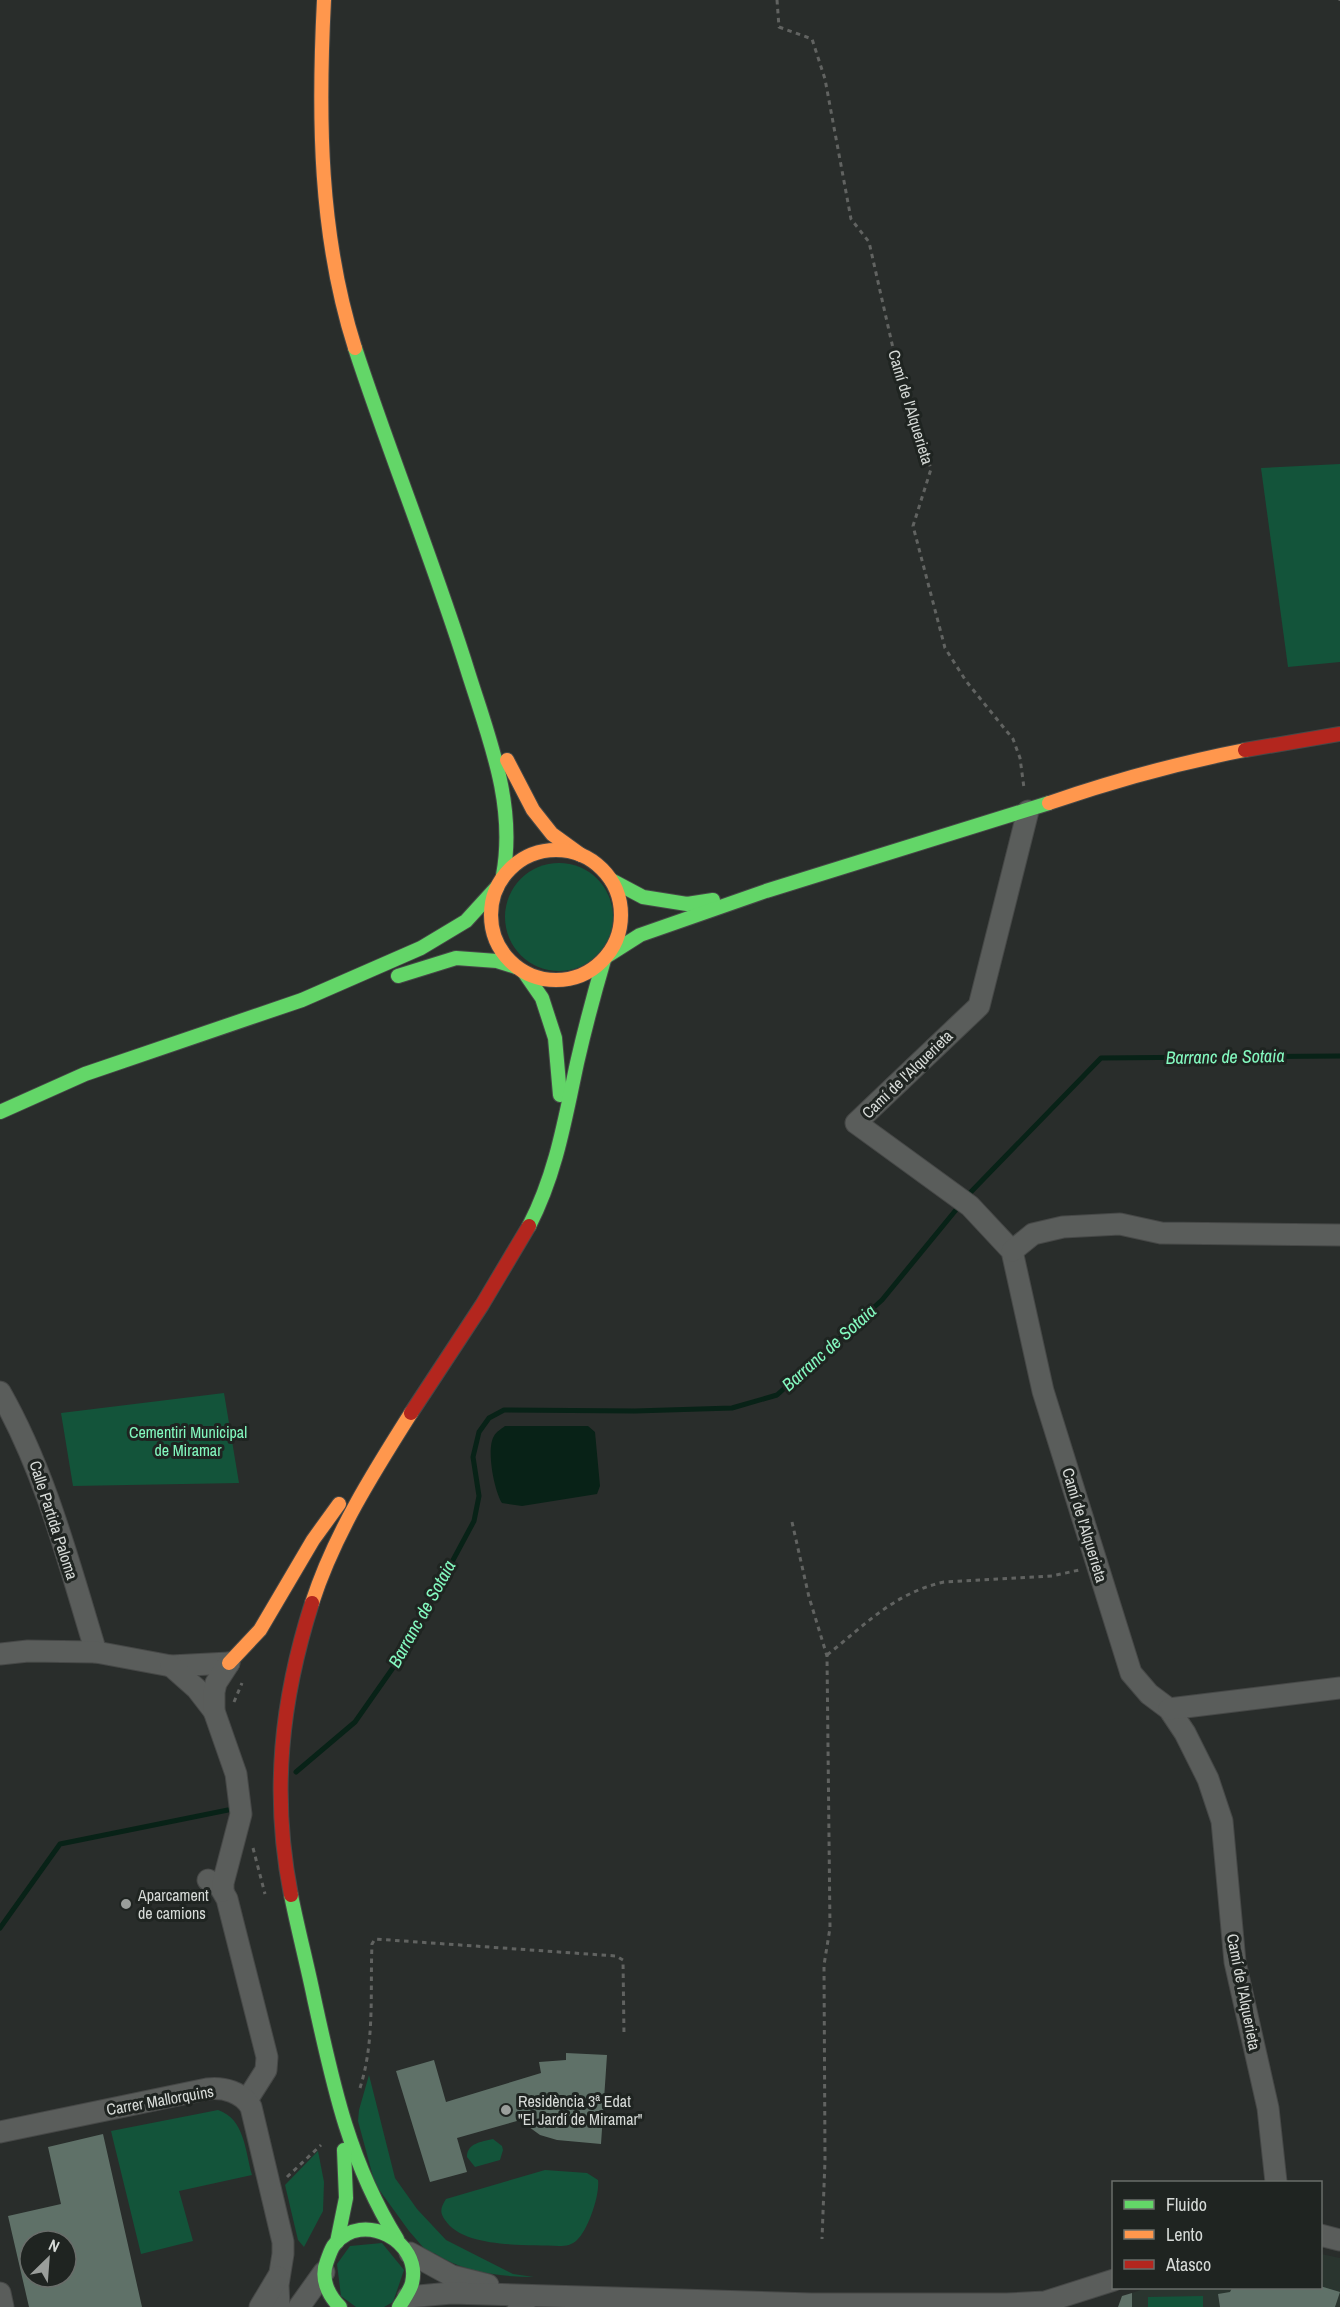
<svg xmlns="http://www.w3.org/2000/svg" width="1340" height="2307" font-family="'Archivo Narrow',sans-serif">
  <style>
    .built { fill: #2a352f }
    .green { fill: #13543a }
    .water { fill: #082217 }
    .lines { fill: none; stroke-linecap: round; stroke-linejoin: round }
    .stream { stroke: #082217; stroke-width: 5 }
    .building { fill: #5f7168; fill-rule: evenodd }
    .lane-casing { stroke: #464847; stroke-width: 13 }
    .street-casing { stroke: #464847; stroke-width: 23 }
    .fast-casing { stroke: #464847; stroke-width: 16 }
    .slow-casing { stroke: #464847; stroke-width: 16 }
    .jam-casing { stroke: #464847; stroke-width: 16 }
    .path { stroke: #616361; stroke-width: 3; stroke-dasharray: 4.5 4.5; stroke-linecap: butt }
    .lane { stroke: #5a5d5b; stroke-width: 10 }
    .street { stroke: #5a5d5b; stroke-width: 21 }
    .fast { stroke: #63d668; stroke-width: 14 }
    .slow { stroke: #ff974d; stroke-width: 14 }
    .jam { stroke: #b3261e; stroke-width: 14 }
    .poi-dot { fill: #9a9e9b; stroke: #1f2421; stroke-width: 2 }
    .labels { text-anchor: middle; stroke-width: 6; stroke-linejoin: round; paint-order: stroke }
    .street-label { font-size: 16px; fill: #d7dbd8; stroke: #1f2421 }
    .park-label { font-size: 16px; fill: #83f9bf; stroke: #1f2421 }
    .poi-label { font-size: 16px; fill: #d7dbd8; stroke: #1f2421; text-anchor: start }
    .water-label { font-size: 18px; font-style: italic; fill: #84fac0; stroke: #1f2421 }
  </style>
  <rect width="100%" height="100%" fill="#292d2b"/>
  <!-- built -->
  <path class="built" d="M 1321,2254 L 1340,2258 L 1340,2307 L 1132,2307 L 1132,2293 L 1146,2288 L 1320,2288 Z"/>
  <!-- green -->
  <g class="green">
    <path d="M 1340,464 L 1340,662 L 1288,667 L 1261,468 Z"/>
    <circle cx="559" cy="917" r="54"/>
    <path d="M 224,1393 L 239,1483 L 73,1486 L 61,1413 Z"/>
    <path d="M 369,2075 L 395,2178 L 417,2209 L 446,2240 L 513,2274 L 534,2277 C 500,2277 463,2272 434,2253 L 429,2254 L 409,2231 L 375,2184 L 358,2121 L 359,2110 Z"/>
    <path d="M 218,2110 C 245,2119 245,2151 252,2175 L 179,2191 L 193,2241 L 141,2254 L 111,2131 Z"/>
    <path d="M 493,2139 L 502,2146 L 503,2150 L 500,2160 L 475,2167 L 467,2157 C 467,2143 481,2142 493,2139 Z"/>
    <path d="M 318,2151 L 324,2182 L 323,2211 L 304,2247 L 298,2240 L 285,2185 Z"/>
    <path d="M 545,2170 L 587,2173 L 598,2180 C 600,2195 588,2230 577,2240 C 572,2245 566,2246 559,2246 C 527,2244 464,2249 445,2220 C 439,2212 441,2207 446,2199 Z"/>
    <path d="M 382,2243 L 404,2270 L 393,2302 L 384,2307 L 356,2307 L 341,2296 L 337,2264 L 350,2246 Z"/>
    <path d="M 1203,2296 L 1203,2307 L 1148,2307 L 1148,2297 Z"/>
  </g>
  <!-- water -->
  <path class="water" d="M 505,1426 L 588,1426 L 595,1432 L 600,1486 L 597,1494 L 522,1506 L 502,1503 C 494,1490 486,1449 494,1436 C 496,1432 501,1429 505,1426 Z"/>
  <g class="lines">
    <!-- stream -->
    <g class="stream">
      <path d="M 966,1197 L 1101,1058 L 1340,1056"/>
      <path d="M 296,1772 L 355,1722 L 402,1655 L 474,1521 L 479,1496 L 473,1457 L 479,1432 L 489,1418 L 504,1410 L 635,1411 L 732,1408 L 777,1395 L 882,1300 L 960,1205"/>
      <path d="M 0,1928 L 60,1844 L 228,1810"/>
    </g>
  </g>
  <!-- building -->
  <g class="building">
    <path d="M 566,2053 L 607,2055 L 601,2144 L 557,2140 L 540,2135 L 529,2127 L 524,2119 L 457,2138 L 467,2172 L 430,2182 L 396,2071 L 434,2060 L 446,2102 L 541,2073 L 539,2062 L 566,2060 Z"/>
    <path d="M 103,2134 L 142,2307 L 29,2307 L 8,2216 L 61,2204 L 48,2147 ZM 30,2241 L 66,2241 L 66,2277 L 30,2277 Z"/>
    <path d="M 1320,2286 L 1340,2292 L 1335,2307 L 1220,2307 L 1218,2294 L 1230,2292 L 1232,2288 Z"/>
    <path d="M 1132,2293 L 1132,2307 L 1118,2307 L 1122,2296 Z"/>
  </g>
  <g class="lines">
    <defs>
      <path id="lane" d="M 513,2307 L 533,2302"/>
      <g id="street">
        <path d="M 1028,811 L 979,1006 L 856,1123 L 970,1206 L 1012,1251 L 1043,1391 L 1131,1673 L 1149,1694 L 1169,1709 L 1185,1733 L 1208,1779 L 1222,1821 L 1235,1962 L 1268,2108 L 1276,2182"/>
        <path d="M 1012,1251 L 1033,1234 L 1063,1227 L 1120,1224 L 1161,1233 L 1340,1235"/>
        <path d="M 0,1392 C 46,1473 69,1564 96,1652"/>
        <path d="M 0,1654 L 28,1651 L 96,1652 L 171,1666 L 229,1663"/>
        <path d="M 171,1666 L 197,1689 L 214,1711"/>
        <path d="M 1169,1709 L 1340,1688"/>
        <path d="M 208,1880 L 220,1887 L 227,1899 L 267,2057 L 266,2070 L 247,2100"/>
        <path d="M 223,1891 L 223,1883 L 241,1814 L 236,1774 L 214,1711 L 214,1692 L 216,1683 L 229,1663"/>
        <path d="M 0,2132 L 207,2089 C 224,2087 242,2092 251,2107 L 283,2242 L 283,2254 L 278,2285 L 279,2307"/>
        <path d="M 1320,2235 L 1340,2240"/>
        <path d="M 410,2253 L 452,2276 L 488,2285"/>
        <path d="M 0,2293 L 3,2307"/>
        <path d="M 408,2297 L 451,2293 L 811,2304 L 1007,2304 L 1045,2302 L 1114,2280"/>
        <path d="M 260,2307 L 278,2277"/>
        <path d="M 299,2307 L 324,2272"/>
      </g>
      <g id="fast">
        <path d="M 355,348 C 391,458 435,565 469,675 C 490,741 516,806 503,875"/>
        <path d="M 611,880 L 643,897 L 687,904 L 713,900"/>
        <path d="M 607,956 L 640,935 L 766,891 L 1049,803"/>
        <path d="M 524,972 L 542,998 L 555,1038 L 560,1095"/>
        <path d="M 398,976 L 456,958 L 497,961 L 516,967"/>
        <path d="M 0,1112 L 85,1074 L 302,1000 L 421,948 L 466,921 L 497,887"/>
        <path d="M 529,1226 C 556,1174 565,1119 577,1063 C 585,1028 594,994 604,960"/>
        <path d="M 291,1895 C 298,1930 307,1964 314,1998 C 333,2085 349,2162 397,2239"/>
        <path d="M 337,2242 L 346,2198 L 344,2150"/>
        <path d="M 340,2307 C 328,2295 320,2278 327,2261 C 329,2256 331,2248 335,2244 C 362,2210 422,2241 412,2283 C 410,2291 403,2300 399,2307"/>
      </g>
      <g id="slow">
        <path d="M 324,0 C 318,117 319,235 355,348"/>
        <path d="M 507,760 L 533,810 L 552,834 L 581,855"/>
        <path d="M 1049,803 C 1113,781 1178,763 1245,750"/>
        <circle cx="556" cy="915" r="65"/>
        <path d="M 312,1603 C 334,1535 373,1473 411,1413"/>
        <path d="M 229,1663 L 260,1630 L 313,1540 L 339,1504"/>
      </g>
      <g id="jam">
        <path d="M 1245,750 L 1340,734"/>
        <path d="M 411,1413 L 482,1305 L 529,1226"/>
        <path d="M 291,1895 C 271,1794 281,1700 312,1603"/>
      </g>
    </defs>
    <!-- lane casing -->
    <use href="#lane" class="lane-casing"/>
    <!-- street casing -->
    <use href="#street" class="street-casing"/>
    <!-- fast casing -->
    <use href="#fast" class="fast-casing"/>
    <!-- slow casing -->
    <use href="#slow" class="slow-casing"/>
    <!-- jam casing -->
    <use href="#jam" class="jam-casing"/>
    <!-- path -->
    <g class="path">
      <path d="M 777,0 L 779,27 L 812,39 L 825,79 L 851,219 L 869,242 L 895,357 L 931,469 L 913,526 L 945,648 L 966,681 L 1013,739 L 1020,758 L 1024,788"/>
      <path d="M 1340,0 L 1340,1"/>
      <path d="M 792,1522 L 809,1597 L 827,1656 L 830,1928 L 824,1965 L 825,2160 L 822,2239"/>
      <path d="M 827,1655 C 865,1625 894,1593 944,1582 L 1052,1576 L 1079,1570"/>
      <path d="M 234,1702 L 242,1683"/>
      <path d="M 253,1848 L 265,1894"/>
      <path d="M 360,2088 C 375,2041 370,1992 372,1944 L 375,1939 L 616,1956 L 623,1960 L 624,2035"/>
      <path d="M 287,2177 L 321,2145"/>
    </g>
    <!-- lane -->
    <use href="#lane" class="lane"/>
    <!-- street -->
    <use href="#street" class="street"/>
    <!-- fast -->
    <use href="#fast" class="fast"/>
    <!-- slow -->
    <use href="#slow" class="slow"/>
    <!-- jam -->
    <use href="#jam" class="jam"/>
  </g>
  <!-- markers -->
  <g class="poi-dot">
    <circle cx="126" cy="1904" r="6"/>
    <circle cx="506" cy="2110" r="6"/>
  </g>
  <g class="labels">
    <!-- street labels -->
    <g class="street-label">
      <text transform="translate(911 407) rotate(73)" y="6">Camí de l'Alquerieta</text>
      <text transform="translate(907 1074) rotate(-44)" y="6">Camí de l'Alquerieta</text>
      <text transform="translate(54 1520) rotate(72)" y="6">Calle Partida Paloma</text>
      <text transform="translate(1085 1525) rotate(73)" y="6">Camí de l'Alquerieta</text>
      <text transform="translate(1244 1992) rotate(79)" y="6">Camí de l'Alquerieta</text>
      <text transform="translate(160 2100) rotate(-10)" y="6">Carrer Mallorquins</text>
    </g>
    <!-- park labels -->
    <g class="park-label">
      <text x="188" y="1438">Cementiri Municipal<tspan x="188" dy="18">de Miramar</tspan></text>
    </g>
    <!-- poi labels -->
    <g class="poi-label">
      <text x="138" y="1901">Aparcament<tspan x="138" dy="18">de camions</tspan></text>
      <text x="518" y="2107">Residència 3ª Edat<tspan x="518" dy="18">"El Jardí de Miramar"</tspan></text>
    </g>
    <!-- water labels -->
    <g class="water-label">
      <text transform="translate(1225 1057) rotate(-1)" y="6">Barranc de Sotaia</text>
      <text transform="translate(829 1348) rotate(-42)" y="6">Barranc de Sotaia</text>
      <text transform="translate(422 1614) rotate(-61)" y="6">Barranc de Sotaia</text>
    </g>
  </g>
  <!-- legend -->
  <rect x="1112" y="2181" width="210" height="108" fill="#1f2421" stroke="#696d6a" stroke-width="1.5"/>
  <rect x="1124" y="2200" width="30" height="9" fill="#63d668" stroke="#696d6a" stroke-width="1.5"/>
  <text x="1166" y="2211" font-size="18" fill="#d7dbd8">Fluido</text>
  <rect x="1124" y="2230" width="30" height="9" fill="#ff974d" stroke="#696d6a" stroke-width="1.5"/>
  <text x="1166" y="2241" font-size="18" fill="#d7dbd8">Lento</text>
  <rect x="1124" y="2260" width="30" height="9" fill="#b3261e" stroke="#696d6a" stroke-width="1.5"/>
  <text x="1166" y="2271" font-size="18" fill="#d7dbd8">Atasco</text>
  <!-- north arrow -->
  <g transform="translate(48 2259) rotate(25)"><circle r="28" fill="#1f2421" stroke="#696d6a" stroke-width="1.5"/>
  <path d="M0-4.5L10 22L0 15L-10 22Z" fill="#9a9e9b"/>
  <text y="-9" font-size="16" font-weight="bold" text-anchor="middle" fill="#d7dbd8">N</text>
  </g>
</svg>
